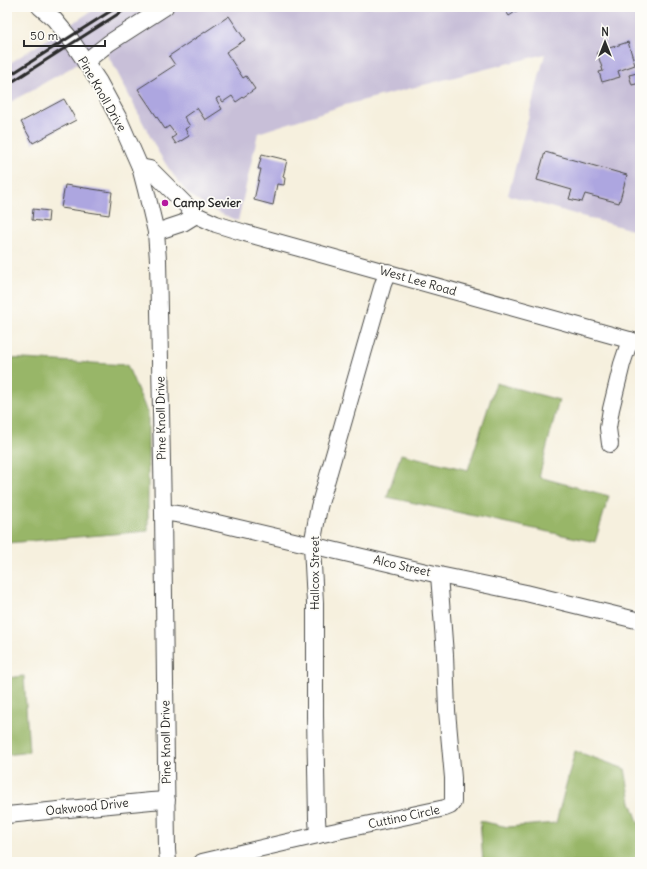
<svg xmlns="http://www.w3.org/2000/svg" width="647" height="869" font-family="Delius,sans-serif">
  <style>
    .industrial { fill: #c8bfd8 }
    .forest { fill: #98b668; stroke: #62704a }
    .building { fill: #ada6e0 }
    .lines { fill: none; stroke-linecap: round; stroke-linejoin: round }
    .minor-casing { stroke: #494946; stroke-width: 18 }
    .minor { stroke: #fff; stroke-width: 16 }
    .rail { stroke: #2b2b2b; stroke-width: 3 }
    .poi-dot { fill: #b5179e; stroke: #fdfcf7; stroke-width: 1.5 }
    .labels { text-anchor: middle; stroke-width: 3.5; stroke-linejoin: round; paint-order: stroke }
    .street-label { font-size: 12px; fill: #2b2b2b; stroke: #fdfcf7 }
    .poi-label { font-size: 12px; font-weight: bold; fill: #2b2b2b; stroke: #fdfcf7; text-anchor: start }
  </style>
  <rect width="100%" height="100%" fill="#fdfcf7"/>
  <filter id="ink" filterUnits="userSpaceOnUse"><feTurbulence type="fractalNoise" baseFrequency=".025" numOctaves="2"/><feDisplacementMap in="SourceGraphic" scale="8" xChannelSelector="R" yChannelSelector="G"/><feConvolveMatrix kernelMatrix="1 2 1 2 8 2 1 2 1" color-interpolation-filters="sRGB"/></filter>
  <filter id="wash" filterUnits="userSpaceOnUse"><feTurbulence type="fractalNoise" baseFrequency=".012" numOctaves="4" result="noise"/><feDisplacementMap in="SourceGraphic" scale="16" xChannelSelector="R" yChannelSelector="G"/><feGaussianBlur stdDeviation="0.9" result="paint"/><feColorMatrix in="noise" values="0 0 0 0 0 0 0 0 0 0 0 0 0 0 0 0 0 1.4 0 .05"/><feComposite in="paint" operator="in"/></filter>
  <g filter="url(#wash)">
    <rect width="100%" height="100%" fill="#f6f0de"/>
    <!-- industrial -->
    <path class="industrial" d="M 98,7 L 640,7 L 640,232 L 592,219 L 508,195 L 545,54 L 345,105 L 258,133 L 238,221 L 208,208 L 187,193 L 169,169 L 157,150 L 116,70 L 104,49 L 7,104 L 7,65 Z"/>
    <!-- forest -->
    <g class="forest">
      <path d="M 7,358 L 127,365 L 148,414 L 148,531 L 7,543 Z"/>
      <path d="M 496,383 L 559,400 L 539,477 L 609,496 L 595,542 L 387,497 L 401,454 L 468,470 Z"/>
      <path d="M 24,676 L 29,752 L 7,755 L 7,678 Z"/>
      <path d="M 575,751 L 625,769 L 631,802 L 640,827 L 640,862 L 483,862 L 480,821 L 508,827 L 556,823 Z"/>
    </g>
    <g id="blocks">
      <!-- building -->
      <g class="building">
        <path d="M 503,7 L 523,7 L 509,16 Z"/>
        <path d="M 229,16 L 245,40 L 226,52 L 243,78 L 246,76 L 255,89 L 236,102 L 232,96 L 223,102 L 219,97 L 216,99 L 222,109 L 205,120 L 197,108 L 184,117 L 190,126 L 185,129 L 189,136 L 176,144 L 172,138 L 176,135 L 169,126 L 165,129 L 138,89 L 175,65 L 169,56 Z"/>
        <path d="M 628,42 L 635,65 L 618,71 L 620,77 L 602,82 L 599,72 L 603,71 L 597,52 Z"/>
        <path d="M 637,73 L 640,83 L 632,85 L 629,75 Z"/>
        <path d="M 64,99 L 76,120 L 33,143 L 21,122 Z"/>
        <path d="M 545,152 L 627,175 L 619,203 L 585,194 L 582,202 L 569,199 L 572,190 L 537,180 Z"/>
        <path d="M 262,154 L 287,160 L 283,177 L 285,178 L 284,185 L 277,184 L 273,205 L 254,200 L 261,169 L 258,169 Z"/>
        <path d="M 65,185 L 112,192 L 109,215 L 61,208 Z"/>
        <path d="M 33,209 L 49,211 L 48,222 L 32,220 Z"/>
      </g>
    </g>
  </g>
  <g filter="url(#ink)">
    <use href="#blocks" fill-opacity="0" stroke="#494946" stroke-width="1"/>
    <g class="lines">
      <defs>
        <g id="minor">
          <path d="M 40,7 L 54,19 L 69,37 L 99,82 L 118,117 L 140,167 L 146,190 L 156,232 L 158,260 L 163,512 L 167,850 L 168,862"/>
          <path d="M 85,62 L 109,43 L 165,7"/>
          <path d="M 140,167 L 150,169 L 196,215 L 216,224 L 245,233 L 640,343"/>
          <path d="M 156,232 L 183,223 L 196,215"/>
          <path d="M 610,444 L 608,428 L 611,409 L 622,364 L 630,340"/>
          <path d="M 163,512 L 183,515 L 439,575 L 526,593 L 640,621"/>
          <path d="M 7,815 L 151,801 L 167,800"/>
          <path d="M 318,835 L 317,819 L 315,716 L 315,603 L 312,545 L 319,507 L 383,284 L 388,272"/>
          <path d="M 202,862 L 318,835 L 445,808 L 450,806 L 453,802 L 453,778 L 447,711 L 445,655 L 439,575"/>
        </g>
      </defs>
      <!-- minor casing -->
      <use href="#minor" class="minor-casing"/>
      <!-- minor -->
      <use href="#minor" class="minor"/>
      <!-- rail -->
      <g class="rail">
        <path d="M 7,77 L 117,7"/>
        <path d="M 7,85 L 129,7"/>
      </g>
    </g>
  </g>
  <!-- markers -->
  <circle class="poi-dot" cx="165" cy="203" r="4"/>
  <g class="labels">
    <!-- street labels -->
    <g class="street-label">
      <text transform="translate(102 94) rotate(60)" y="4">Pine Knoll Drive</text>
      <text transform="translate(418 281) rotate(16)" y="4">West Lee Road</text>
      <text transform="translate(161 418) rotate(-91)" y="4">Pine Knoll Drive</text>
      <text transform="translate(402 566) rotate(13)" y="4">Alco Street</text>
      <text transform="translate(315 573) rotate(-90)" y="4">Hallcox Street</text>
      <text transform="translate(166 742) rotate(-91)" y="4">Pine Knoll Drive</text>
      <text transform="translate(87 807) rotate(-6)" y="4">Oakwood Drive</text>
      <text transform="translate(404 817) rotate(-12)" y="4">Cuttino Circle</text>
    </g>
    <!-- poi labels -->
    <g class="poi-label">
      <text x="173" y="207">Camp Sevier</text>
    </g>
  </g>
  <!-- margin -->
  <rect width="647" height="869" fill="none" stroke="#fdfcf7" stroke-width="24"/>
  <!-- north arrow -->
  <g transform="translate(605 42)" stroke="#fdfcf7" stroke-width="3" paint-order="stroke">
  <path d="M0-3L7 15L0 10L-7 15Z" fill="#2b2b2b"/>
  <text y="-6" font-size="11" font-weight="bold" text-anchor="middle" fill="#2b2b2b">N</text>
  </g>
  <!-- scale -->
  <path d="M24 40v6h81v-6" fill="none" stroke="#2b2b2b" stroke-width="2"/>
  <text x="30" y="40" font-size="12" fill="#2b2b2b" stroke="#fdfcf7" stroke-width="3" paint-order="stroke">50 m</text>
</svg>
